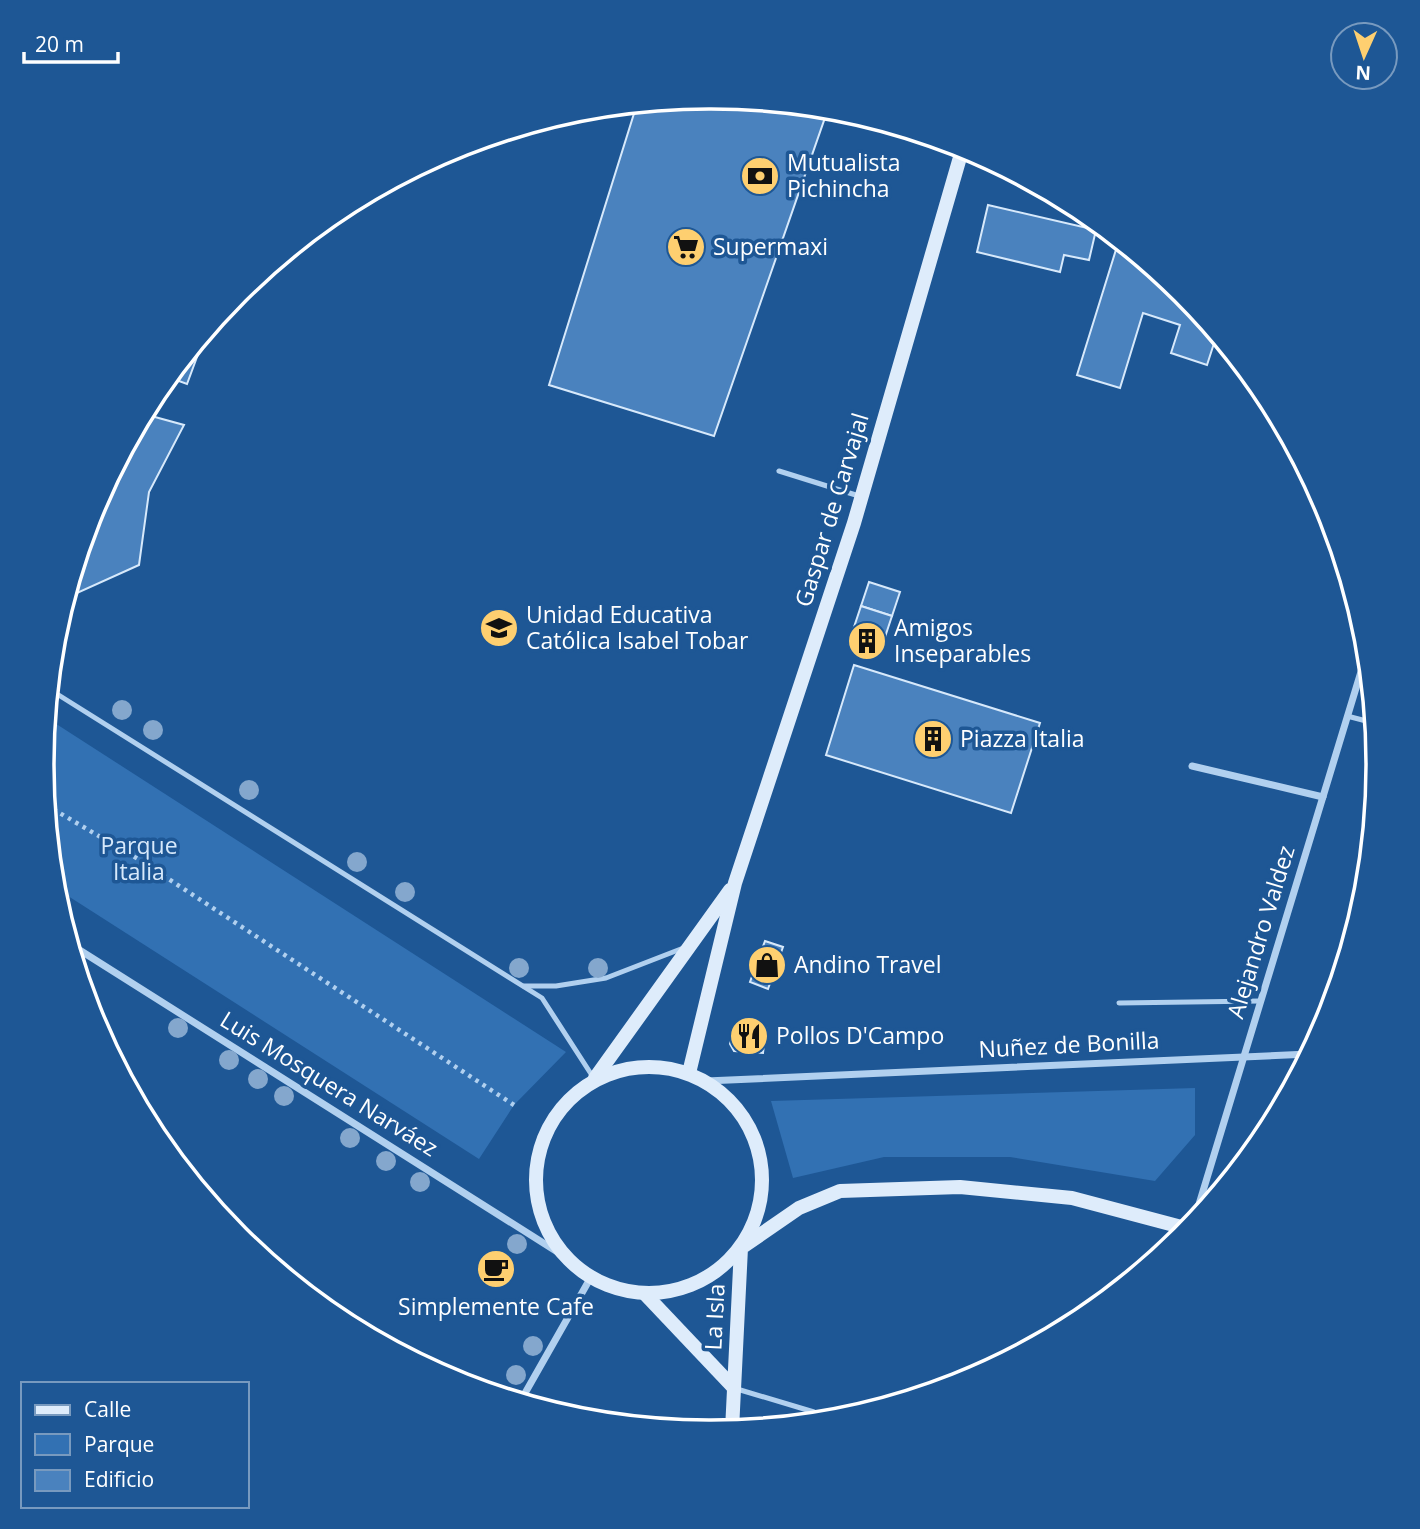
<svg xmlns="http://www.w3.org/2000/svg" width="1420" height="1529" font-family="'Open Sans',sans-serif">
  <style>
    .green { fill: #3271b3 }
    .building { fill: #4a82be; stroke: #d7e9fb; stroke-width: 2 }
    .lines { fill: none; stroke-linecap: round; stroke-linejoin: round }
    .path { stroke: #b1d0ef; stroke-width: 4.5; stroke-dasharray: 3.5 5; stroke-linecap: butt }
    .lane { stroke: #b1d0ef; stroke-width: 5 }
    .street { stroke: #b1d0ef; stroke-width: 7 }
    .secondary { stroke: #deecfb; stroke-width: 14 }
    .tree { fill: #84a7cd }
    .labels { text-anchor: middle; stroke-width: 7; stroke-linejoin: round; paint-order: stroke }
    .poi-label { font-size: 23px; fill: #fff; stroke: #1e5795; text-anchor: start }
    .street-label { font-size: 23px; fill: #fff; stroke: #1e5795 }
    .park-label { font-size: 23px; fill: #d7e9fb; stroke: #1e5795 }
    .rim { fill: none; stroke: #fff; stroke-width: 3.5 }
  </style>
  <rect width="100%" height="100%" fill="#1e5795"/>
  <!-- green -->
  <g class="green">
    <path d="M 47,718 L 566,1052 L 514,1105 L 479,1159 L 54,887 L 42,764 Z"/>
    <path d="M 1195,1088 L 1195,1135 L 1155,1181 L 1010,1157 L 884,1157 L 793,1178 L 771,1101 Z"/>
  </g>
  <!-- building -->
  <g class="building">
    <path d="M 710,97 L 828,109 L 714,436 L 549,385 L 637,104 Z"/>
    <path d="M 988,205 L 1096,230 L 1089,260 L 1064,255 L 1060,272 L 977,252 Z"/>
    <path d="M 1119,240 L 1183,292 L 1217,334 L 1207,365 L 1171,353 L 1180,325 L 1143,313 L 1120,388 L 1077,375 Z"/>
    <path d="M 207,330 L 187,384 L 168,377 Z"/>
    <path d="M 144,414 L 184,425 L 149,492 L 139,565 L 66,598 L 93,508 Z"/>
    <path d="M 869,582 L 900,592 L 892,616 L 861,606 Z"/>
    <path d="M 861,606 L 892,616 L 885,637 L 854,627 Z"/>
    <path d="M 854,627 L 885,637 L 879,654 L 849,644 Z"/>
    <path d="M 854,665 L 1040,723 L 1011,813 L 826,755 Z"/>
    <path d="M 765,941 L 783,947 L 768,989 L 750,982 Z"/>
    <path d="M 737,1023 L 766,1028 L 763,1053 L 734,1051 L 730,1044 Z"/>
  </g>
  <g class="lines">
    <!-- path -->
    <g class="path">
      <path d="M 46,805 L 138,859 L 514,1105"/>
      <path d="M 63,919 L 65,914"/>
    </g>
    <!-- lane -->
    <g class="lane">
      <path d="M 779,471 L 859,496"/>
      <path d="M 49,689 L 542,998 L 593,1077"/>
      <path d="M 1347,716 L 1374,723"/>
      <path d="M 524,986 L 556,986 L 606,978 L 686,947"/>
      <path d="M 1119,1003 L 1260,1001"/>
      <path d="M 737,1389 L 814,1412 L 834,1420"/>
    </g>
    <!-- street -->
    <g class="street">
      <path d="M 1192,766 L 1323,797"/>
      <path d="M 70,944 L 567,1258"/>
      <path d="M 706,1081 L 1309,1054"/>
      <path d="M 1193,1224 L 1367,652"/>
      <path d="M 520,1402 L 591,1277"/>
    </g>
    <!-- secondary -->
    <g class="secondary">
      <circle cx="649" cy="1180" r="113"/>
      <path d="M 689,1073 L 735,883 L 854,523 L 963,147"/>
      <path d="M 595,1078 L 730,890"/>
      <path d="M 644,1293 L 734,1388"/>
      <path d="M 732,1430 L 741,1248 L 799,1208 L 840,1191 L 960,1187 L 1072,1198 L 1189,1229"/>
    </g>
  </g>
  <!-- trees -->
  <g class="tree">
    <circle cx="122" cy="710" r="10"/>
    <circle cx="153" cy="730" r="10"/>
    <circle cx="249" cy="790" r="10"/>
    <circle cx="357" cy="862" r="10"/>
    <circle cx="405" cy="892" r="10"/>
    <circle cx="519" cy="968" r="10"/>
    <circle cx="598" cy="968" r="10"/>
    <circle cx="178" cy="1028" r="10"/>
    <circle cx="229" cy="1060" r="10"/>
    <circle cx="258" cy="1079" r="10"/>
    <circle cx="284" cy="1096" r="10"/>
    <circle cx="350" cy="1138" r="10"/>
    <circle cx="386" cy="1161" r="10"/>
    <circle cx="420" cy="1182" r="10"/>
    <circle cx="517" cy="1244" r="10"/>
    <circle cx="533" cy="1346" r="10"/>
    <circle cx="516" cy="1375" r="10"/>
  </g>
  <!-- icons -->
  <defs>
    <symbol id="bank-disc" viewBox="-11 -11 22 22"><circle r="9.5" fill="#fecf70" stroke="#1e5795"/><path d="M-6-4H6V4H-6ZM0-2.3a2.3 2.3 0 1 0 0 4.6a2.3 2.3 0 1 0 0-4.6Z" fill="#111"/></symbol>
    <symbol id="supermarket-disc" viewBox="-11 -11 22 22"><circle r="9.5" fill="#fecf70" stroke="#1e5795"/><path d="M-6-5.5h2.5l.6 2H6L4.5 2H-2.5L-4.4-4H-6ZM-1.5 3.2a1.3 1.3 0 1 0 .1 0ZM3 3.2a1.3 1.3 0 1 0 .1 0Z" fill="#111"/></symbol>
    <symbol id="school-disc" viewBox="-11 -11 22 22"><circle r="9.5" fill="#fecf70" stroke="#1e5795"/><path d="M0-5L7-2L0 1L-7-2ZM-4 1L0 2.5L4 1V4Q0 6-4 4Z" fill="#111"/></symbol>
    <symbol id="building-disc" viewBox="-11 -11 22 22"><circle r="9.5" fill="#fecf70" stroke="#1e5795"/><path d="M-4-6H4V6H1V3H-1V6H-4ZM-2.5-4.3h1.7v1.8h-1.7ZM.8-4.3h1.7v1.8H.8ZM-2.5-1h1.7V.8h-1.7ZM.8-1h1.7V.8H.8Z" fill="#111"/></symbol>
    <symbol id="shop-disc" viewBox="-11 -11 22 22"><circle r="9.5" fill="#fecf70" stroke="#1e5795"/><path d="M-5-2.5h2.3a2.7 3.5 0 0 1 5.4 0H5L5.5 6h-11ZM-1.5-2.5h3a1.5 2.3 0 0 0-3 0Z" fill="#111"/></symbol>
    <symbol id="restaurant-disc" viewBox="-11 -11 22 22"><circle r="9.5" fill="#fecf70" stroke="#1e5795"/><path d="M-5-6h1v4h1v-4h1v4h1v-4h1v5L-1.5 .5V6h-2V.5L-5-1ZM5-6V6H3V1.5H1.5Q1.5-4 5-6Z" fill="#111"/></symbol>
    <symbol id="cafe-disc" viewBox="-11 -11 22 22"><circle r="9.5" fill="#fecf70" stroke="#1e5795"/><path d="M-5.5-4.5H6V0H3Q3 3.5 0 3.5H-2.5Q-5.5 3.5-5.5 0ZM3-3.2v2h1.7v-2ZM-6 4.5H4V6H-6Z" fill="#111"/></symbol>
  </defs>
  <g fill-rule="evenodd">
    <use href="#bank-disc" x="738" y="154" width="44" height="44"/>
    <use href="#supermarket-disc" x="664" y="225" width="44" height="44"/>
    <use href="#school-disc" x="477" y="606" width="44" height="44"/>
    <use href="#building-disc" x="845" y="619" width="44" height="44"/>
    <use href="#building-disc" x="911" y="717" width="44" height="44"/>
    <use href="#shop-disc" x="745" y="943" width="44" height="44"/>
    <use href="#restaurant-disc" x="727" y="1014" width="44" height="44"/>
    <use href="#cafe-disc" x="474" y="1247" width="44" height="44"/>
  </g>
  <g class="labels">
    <!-- poi labels -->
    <g class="poi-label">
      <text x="787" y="171">Mutualista<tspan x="787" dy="26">Pichincha</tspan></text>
      <text x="713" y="255">Supermaxi</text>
      <text x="526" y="623">Unidad Educativa<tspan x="526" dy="26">Católica Isabel Tobar</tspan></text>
      <text x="894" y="636">Amigos<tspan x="894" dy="26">Inseparables</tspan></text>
      <text x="960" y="747">Piazza Italia</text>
      <text x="794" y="973">Andino Travel</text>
      <text x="776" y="1044">Pollos D'Campo</text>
      <text x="496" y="1315" text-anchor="middle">Simplemente Cafe</text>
    </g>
    <!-- street labels -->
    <g class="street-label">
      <text transform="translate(832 510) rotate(-73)" y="8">Gaspar de Carvajal</text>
      <text transform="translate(1261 932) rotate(-73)" y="8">Alejandro Valdez</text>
      <text transform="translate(1069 1045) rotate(-3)" y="8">Nuñez de Bonilla</text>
      <text transform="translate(329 1084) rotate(32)" y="8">Luis Mosquera Narváez</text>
      <text transform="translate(715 1317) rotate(-87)" y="8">La Isla</text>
    </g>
    <!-- park labels -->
    <g class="park-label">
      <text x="139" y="854">Parque<tspan x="139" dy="26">Italia</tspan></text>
    </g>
  </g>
  <!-- crop -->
  <path d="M0 0H1420V1529H0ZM709 109H711A655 655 0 0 1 1366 764V765A655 655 0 0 1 711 1420H709A655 655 0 0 1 54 765V764A655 655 0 0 1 709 109Z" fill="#1e5795" fill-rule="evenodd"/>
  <path class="rim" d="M709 109H711A655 655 0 0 1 1366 764V765A655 655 0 0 1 711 1420H709A655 655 0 0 1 54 765V764A655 655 0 0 1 709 109Z"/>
  <!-- legend -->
  <rect x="21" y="1382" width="228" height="126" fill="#1e5795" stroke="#789abf" stroke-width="2"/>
  <rect x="35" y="1405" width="35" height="10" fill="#deecfb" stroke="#789abf" stroke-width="2"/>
  <text x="84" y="1417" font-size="21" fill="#ffffff">Calle</text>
  <rect x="35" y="1434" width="35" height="21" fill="#3271b3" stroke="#789abf" stroke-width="2"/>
  <text x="84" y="1452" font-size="21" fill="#ffffff">Parque</text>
  <rect x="35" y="1470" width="35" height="21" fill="#4a82be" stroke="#789abf" stroke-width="2"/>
  <text x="84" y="1487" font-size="21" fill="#ffffff">Edificio</text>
  <!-- north arrow -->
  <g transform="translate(1364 56) rotate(183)"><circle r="33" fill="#1e5795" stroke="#789abf" stroke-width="2"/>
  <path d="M0-5L12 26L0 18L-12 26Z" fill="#fecf70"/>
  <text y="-10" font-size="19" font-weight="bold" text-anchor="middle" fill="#ffffff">N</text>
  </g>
  <!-- scale -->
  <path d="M24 52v10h94v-10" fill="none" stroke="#ffffff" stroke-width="3.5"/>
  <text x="35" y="52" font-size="21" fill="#ffffff" stroke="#1e5795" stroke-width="5" paint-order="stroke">20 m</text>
</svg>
